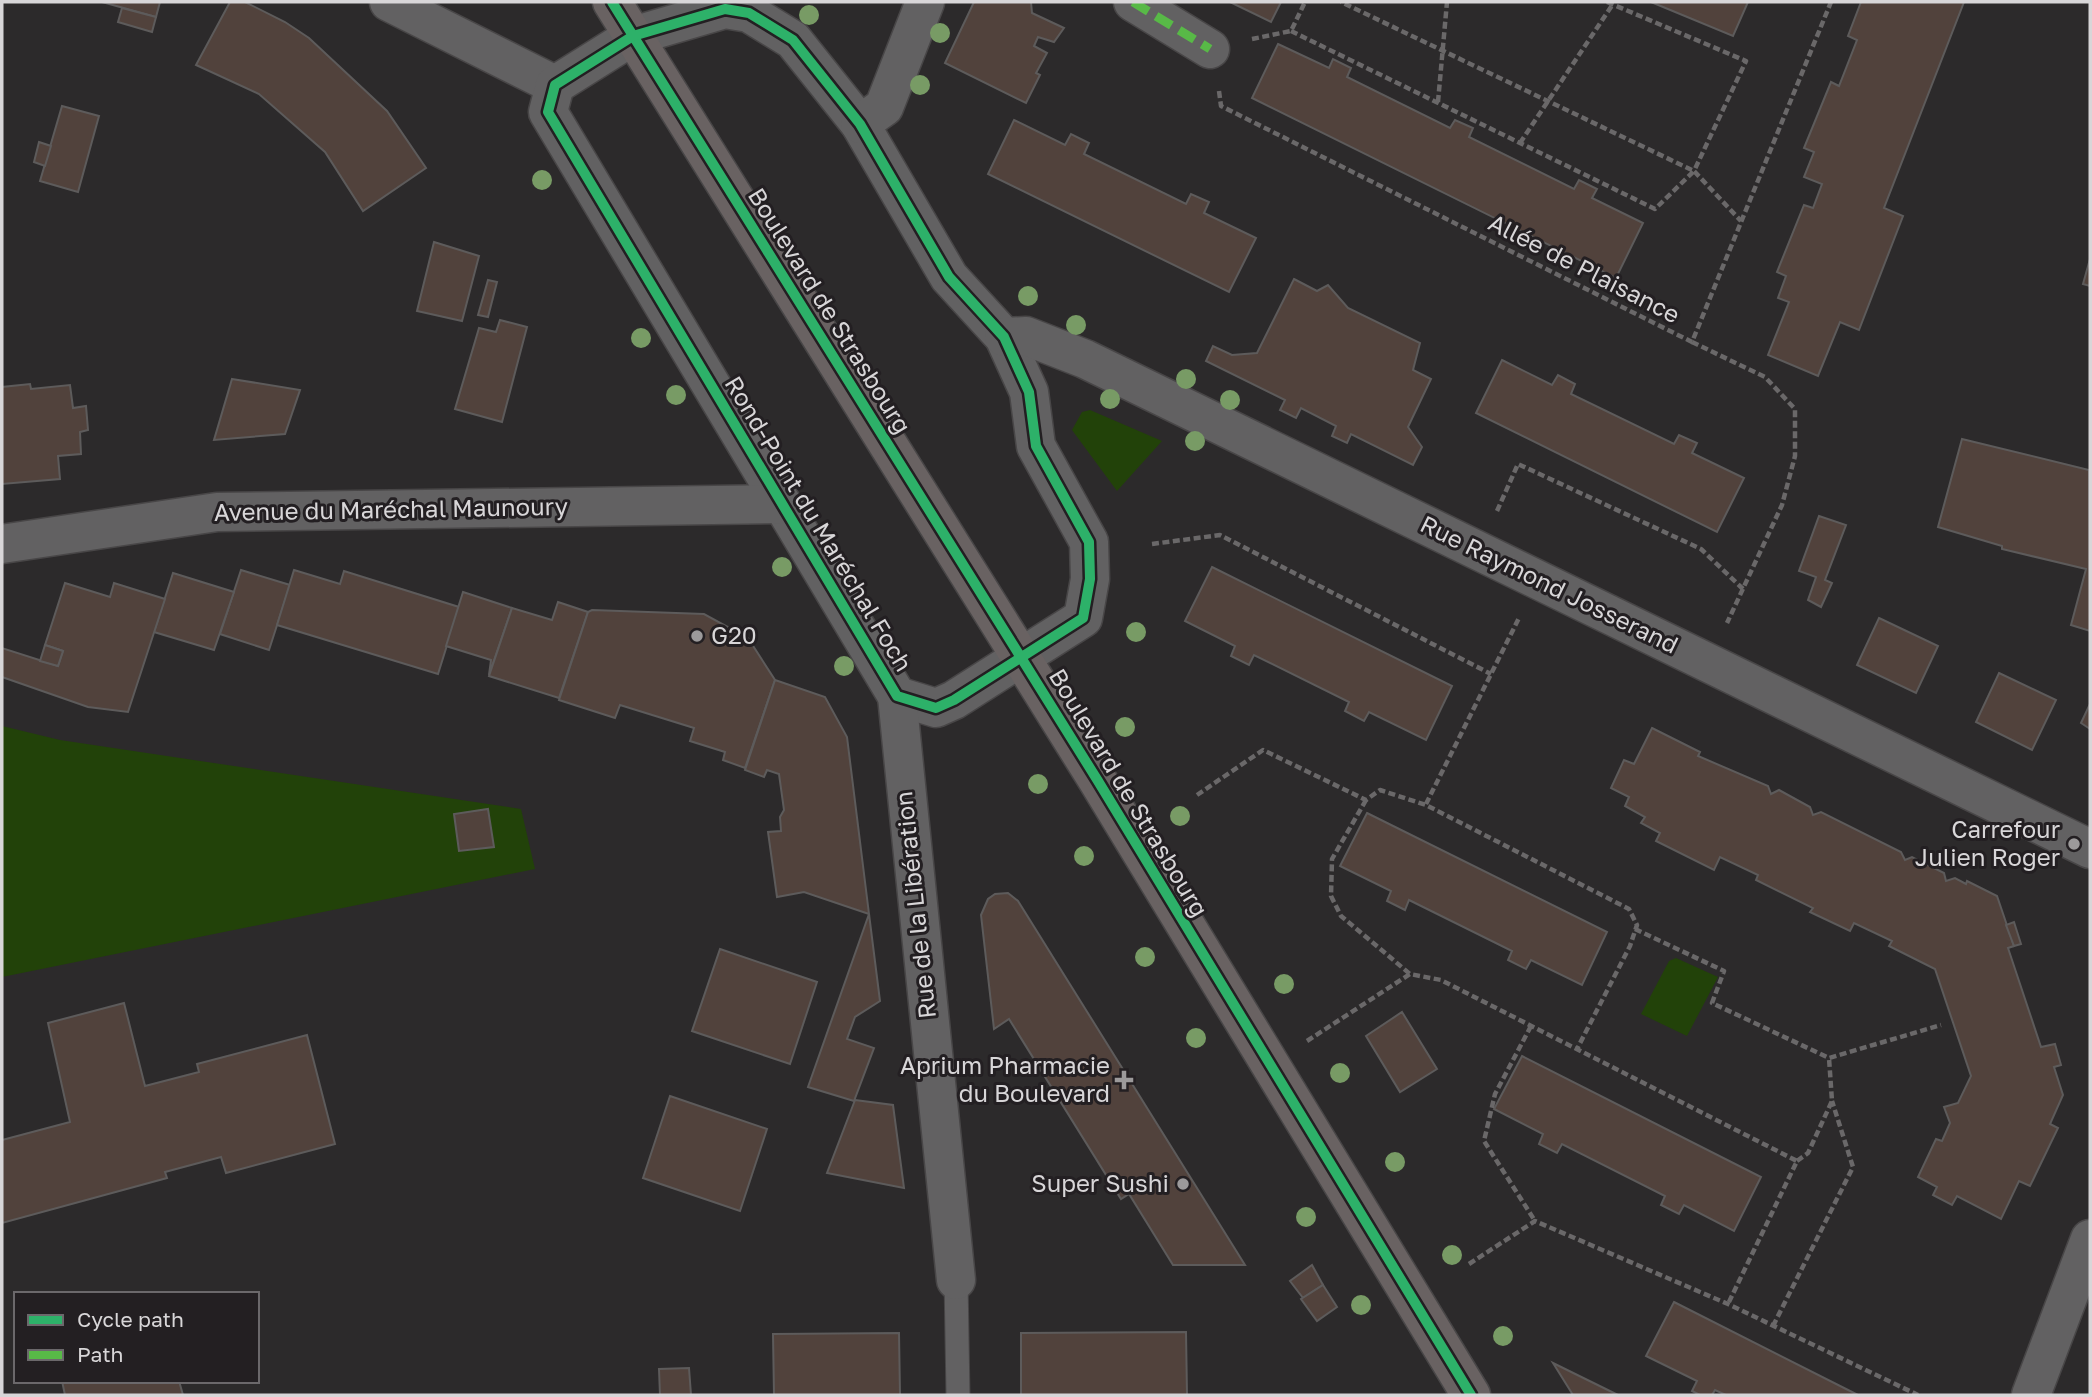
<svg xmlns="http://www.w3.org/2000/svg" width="2092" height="1397" font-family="'Golos Text',sans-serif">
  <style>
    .green { fill: #224209 }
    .building { fill: #51423c; stroke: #5d5b5b; stroke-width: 2 }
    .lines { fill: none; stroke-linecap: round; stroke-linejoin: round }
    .lane-casing { stroke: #484647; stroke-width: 25 }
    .street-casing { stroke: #484647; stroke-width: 41 }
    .primary-casing { stroke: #484647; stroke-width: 41 }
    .path { stroke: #6a6869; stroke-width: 4.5; stroke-dasharray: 7 3.5; stroke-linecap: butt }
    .lane { stroke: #626162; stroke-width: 23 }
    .street { stroke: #626162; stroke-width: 38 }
    .primary { stroke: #696262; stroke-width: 38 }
    .quiet { stroke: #58b947; stroke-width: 9; stroke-dasharray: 18 9; stroke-linecap: butt }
    .cycleway-casing { stroke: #231f22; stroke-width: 15 }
    .cycleway { stroke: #2db169; stroke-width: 10 }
    .tree { fill: #789b65 }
    .poi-dot { fill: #9c9a9b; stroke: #231f22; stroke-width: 2.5 }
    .labels { text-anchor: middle; stroke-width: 6; stroke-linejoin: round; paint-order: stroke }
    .street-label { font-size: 24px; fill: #d8d6d8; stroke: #231f22 }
    .poi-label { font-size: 24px; fill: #d8d6d8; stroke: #231f22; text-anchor: end }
  </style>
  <rect width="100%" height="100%" fill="#2c2a2b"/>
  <!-- green -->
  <g class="green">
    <path d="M 1090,410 L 1162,441 L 1117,491 L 1072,430 L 1082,412 Z"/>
    <path d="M 2,726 L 60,740 L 521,809 L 535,869 L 2,977 Z"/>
    <path d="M 1676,958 L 1718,977 L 1687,1036 L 1641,1014 L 1669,961 Z"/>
  </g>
  <!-- building -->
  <g class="building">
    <path d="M 102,2 L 160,2 L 156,17 Z"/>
    <path d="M 230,2 L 245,2 L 285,22 L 309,38 L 387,111 L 426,168 L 363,211 L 325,152 L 259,94 L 196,65 Z"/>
    <path d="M 974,2 L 1031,2 L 1032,13 L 1064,28 L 1054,42 L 1038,37 L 1034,46 L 1047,53 L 1036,73 L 1040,75 L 1026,103 L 945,63 Z"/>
    <path d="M 1230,2 L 1281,2 L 1271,22 Z"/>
    <path d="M 1651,2 L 1748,2 L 1733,36 Z"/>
    <path d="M 1861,2 L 1964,2 L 1884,208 L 1903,216 L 1859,330 L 1840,322 L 1818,376 L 1768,355 L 1789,302 L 1778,298 L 1786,276 L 1777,272 L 1804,205 L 1813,208 L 1822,184 L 1804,177 L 1814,152 L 1804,148 L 1831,82 L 1839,86 L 1857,40 L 1848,36 Z"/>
    <path d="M 122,8 L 156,17 L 152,32 L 118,22 Z"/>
    <path d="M 1278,44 L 1329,68 L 1333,59 L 1351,68 L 1347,77 L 1450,128 L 1455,120 L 1473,128 L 1469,137 L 1574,189 L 1579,180 L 1597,189 L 1592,198 L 1643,223 L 1616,278 L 1252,98 Z"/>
    <path d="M 62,106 L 99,116 L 78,192 L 40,181 Z"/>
    <path d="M 1014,120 L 1065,145 L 1071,134 L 1089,143 L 1084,154 L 1186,204 L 1191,194 L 1209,202 L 1204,213 L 1256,238 L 1229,292 L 988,174 Z"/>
    <path d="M 39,142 L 51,146 L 45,166 L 34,162 Z"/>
    <path d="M 434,242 L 479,256 L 462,321 L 417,311 Z"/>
    <path d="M 2090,259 L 2090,286 L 2083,284 Z"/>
    <path d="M 1294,279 L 1317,291 L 1328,285 L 1348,308 L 1420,343 L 1413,370 L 1431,379 L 1408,427 L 1422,447 L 1413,465 L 1351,434 L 1347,443 L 1332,436 L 1336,426 L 1301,408 L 1296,418 L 1280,410 L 1285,400 L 1206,361 L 1213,346 L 1232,355 L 1257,353 Z"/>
    <path d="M 488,280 L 497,282 L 488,317 L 478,315 Z"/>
    <path d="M 500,320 L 527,327 L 502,422 L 455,409 L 479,328 L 496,332 Z"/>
    <path d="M 1502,360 L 1552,385 L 1558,375 L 1575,384 L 1571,394 L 1674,444 L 1679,435 L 1697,443 L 1692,453 L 1744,478 L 1717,532 L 1476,413 Z"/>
    <path d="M 232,379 L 300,390 L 285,434 L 214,440 Z"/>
    <path d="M 30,384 L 31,389 L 70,385 L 73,408 L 86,406 L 88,430 L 80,432 L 81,454 L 58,456 L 60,479 L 2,484 L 2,387 Z"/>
    <path d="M 1962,439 L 2089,470 L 2090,631 L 2071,625 L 2086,569 L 2002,549 L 2002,546 L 1938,527 Z"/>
    <path d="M 1819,516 L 1846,525 L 1825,580 L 1832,583 L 1821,607 L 1808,600 L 1816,577 L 1799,571 Z"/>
    <path d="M 1212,567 L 1452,686 L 1426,740 L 1369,712 L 1364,721 L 1345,711 L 1349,702 L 1254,655 L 1249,665 L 1231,656 L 1235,646 L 1185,621 Z"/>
    <path d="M 241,570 L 290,585 L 269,650 L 220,634 Z"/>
    <path d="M 294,570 L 340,584 L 344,571 L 459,607 L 438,674 L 277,625 Z"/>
    <path d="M 173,573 L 234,592 L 214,650 L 154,632 Z"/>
    <path d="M 65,583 L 110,597 L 114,583 L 165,599 L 128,712 L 88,707 L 2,677 L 2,648 L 58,666 L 63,651 L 45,645 Z"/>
    <path d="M 463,592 L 512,608 L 489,675 L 491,660 L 446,646 Z"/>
    <path d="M 558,602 L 588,612 L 559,698 L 489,676 L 512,608 L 552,620 Z"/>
    <path d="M 592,610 L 704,614 L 748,638 L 775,680 L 745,768 L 723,760 L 725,752 L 690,741 L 694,728 L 620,705 L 615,718 L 559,700 L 588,612 Z"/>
    <path d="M 1879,618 L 1938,646 L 1916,693 L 1857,665 Z"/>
    <path d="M 45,645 L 63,651 L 58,666 L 40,661 Z"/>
    <path d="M 1999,673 L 2056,700 L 2032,750 L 1976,722 Z"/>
    <path d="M 775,680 L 825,697 L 847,737 L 869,914 L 804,892 L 777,897 L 768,832 L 781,831 L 780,817 L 784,810 L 779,774 L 767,770 L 764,777 L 745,770 Z"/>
    <path d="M 2090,704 L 2090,729 L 2081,723 Z"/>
    <path d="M 1652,728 L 1700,752 L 1698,756 L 1768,786 L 1771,794 L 1779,790 L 1810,807 L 1813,815 L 1821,812 L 1901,852 L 1905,860 L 1912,857 L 1944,873 L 1946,881 L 1955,878 L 1966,884 L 1967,881 L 1997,896 L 2014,946 L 2008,948 L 2041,1047 L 2055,1044 L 2061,1065 L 2054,1067 L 2063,1095 L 2050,1124 L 2058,1128 L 2030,1186 L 2019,1181 L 2001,1219 L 1957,1196 L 1952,1205 L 1933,1195 L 1937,1187 L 1918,1177 L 1936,1139 L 1942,1141 L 1950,1123 L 1944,1107 L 1958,1103 L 1971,1076 L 1935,969 L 1889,946 L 1892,941 L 1854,923 L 1850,931 L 1810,912 L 1813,908 L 1756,880 L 1758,875 L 1720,857 L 1714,870 L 1656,841 L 1660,833 L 1641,823 L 1645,817 L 1625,806 L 1629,797 L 1611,788 L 1624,760 L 1634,764 Z"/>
    <path d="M 488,809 L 494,847 L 459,851 L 454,814 Z"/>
    <path d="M 1367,813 L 1607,932 L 1582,985 L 1531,960 L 1526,969 L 1508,960 L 1512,951 L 1409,900 L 1405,910 L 1387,901 L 1391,891 L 1340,866 Z"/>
    <path d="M 1008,893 L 1018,901 L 1245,1265 L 1173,1265 L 1129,1194 L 1121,1199 L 1009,1019 L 994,1029 L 981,915 L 988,899 L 995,894 Z"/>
    <path d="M 869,914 L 880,1001 L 855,1017 L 847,1039 L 874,1048 L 854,1101 L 808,1087 Z"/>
    <path d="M 2014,922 L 2021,944 L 2014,946 L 2006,925 Z"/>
    <path d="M 720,949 L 817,982 L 790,1064 L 692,1031 Z"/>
    <path d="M 124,1003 L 145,1086 L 199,1072 L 197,1064 L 307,1035 L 335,1144 L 226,1173 L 221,1157 L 165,1172 L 167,1178 L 2,1223 L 2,1140 L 70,1122 L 48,1023 Z"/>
    <path d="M 1402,1012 L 1437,1069 L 1400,1092 L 1366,1036 Z"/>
    <path d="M 1522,1056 L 1761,1177 L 1734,1231 L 1684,1205 L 1679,1214 L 1661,1205 L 1665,1196 L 1562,1144 L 1557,1153 L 1539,1144 L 1543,1134 L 1494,1109 Z"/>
    <path d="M 670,1096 L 767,1129 L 740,1211 L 643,1178 Z"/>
    <path d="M 855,1100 L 893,1105 L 904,1188 L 827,1173 Z"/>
    <path d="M 1312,1265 L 1323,1285 L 1303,1298 L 1290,1281 Z"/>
    <path d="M 1323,1285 L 1337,1307 L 1317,1321 L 1301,1299 Z"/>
    <path d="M 1674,1302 L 1858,1395 L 1726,1395 L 1715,1390 L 1712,1395 L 1700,1395 L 1692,1391 L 1697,1381 L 1646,1356 Z"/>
    <path d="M 1186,1332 L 1187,1395 L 1021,1395 L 1021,1333 Z"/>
    <path d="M 899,1333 L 900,1395 L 774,1395 L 773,1334 Z"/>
    <path d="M 1553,1363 L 1618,1395 L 1573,1395 Z"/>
    <path d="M 689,1368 L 691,1395 L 660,1395 L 659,1369 Z"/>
    <path d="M 62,1381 L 179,1381 L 183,1395 L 65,1395 Z"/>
  </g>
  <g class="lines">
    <defs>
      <path id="lane" d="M 956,1280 L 958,1395"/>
      <g id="street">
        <path d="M 389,2 L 555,85"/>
        <path d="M 1133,2 L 1210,49"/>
        <path d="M 725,9 L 749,13 L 793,40 L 860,124 L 949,277 L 1004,337 L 1029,392 L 1036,446 L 1089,542 L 1090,579 L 1083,618 L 954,700 L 936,708 L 897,696 L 548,112 L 555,85 L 633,36 Z"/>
        <path d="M 860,124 L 884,107 L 925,2"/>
        <path d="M 1004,337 L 1026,336 L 1085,359 L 2090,849"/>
        <path d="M 2,544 L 217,512 L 782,504"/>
        <path d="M 897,696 L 956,1280"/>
        <path d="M 2031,1395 L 2090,1239"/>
      </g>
      <path id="primary" d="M 612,2 L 1098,781 L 1471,1395"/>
    </defs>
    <!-- lane casing -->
    <use href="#lane" class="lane-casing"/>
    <!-- street casing -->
    <use href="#street" class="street-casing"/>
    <!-- primary casing -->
    <use href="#primary" class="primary-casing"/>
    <!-- path -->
    <g class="path">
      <path d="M 1607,2 L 1746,61 L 1694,171 L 1741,221"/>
      <path d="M 1291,31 L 1655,209 L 1694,171 L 1341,2"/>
      <path d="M 1252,39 L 1291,31 L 1305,2"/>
      <path d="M 1219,91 L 1221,106 L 1692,342 L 1831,2"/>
      <path d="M 1438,102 L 1447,2"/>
      <path d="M 1520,143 L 1613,4"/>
      <path d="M 1692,342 L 1765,377 L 1795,409 L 1795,456 L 1782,505 L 1727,623"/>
      <path d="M 1497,511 L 1518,464 L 1701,549 L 1743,589"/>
      <path d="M 1152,544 L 1220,535 L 1491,674"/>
      <path d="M 1197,795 L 1263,750 L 1366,800 L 1380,790 L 1426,805 L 1629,909 L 1637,925 L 1630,946 L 1577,1049"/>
      <path d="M 1366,800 L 1332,859 L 1331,896 L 1341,916 L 1410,974"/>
      <path d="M 1426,804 L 1519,618"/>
      <path d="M 1635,929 L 1724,971 L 1712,1003 L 1829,1058 L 1941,1025"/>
      <path d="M 1531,1026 L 1495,1094 L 1484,1141 L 1535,1221"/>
      <path d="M 1307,1041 L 1410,974 L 1441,980 L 1797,1161 L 1728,1304"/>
      <path d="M 1797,1161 L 1808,1153 L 1832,1101 L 1829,1058"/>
      <path d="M 1469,1264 L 1535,1221 L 1728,1304 L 1918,1395"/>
      <path d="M 1773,1326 L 1853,1167 L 1832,1101"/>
    </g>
    <!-- lane -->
    <use href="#lane" class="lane"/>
    <!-- street -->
    <use href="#street" class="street"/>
    <!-- primary -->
    <use href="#primary" class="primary"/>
    <!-- quiet -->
    <path class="quiet" d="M 1133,2 L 1210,49"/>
    <defs>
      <g id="cycleway">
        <path d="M 612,2 L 1098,781 L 1471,1395"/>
        <path d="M 725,9 L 749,13 L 793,40 L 860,124 L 949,277 L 1004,337 L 1029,392 L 1036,446 L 1089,542 L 1090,579 L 1083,618 L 954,700 L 936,708 L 897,696 L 548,112 L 555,85 L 633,36 Z"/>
      </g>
    </defs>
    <!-- cycleway casing -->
    <use href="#cycleway" class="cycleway-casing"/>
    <!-- cycleway -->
    <use href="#cycleway" class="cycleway"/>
  </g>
  <!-- trees -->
  <g class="tree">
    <circle cx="809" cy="15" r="10"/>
    <circle cx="940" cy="33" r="10"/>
    <circle cx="920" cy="85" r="10"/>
    <circle cx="542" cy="180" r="10"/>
    <circle cx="1028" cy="296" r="10"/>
    <circle cx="1076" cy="325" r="10"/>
    <circle cx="641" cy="338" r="10"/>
    <circle cx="1186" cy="379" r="10"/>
    <circle cx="676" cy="395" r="10"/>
    <circle cx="1110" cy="399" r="10"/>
    <circle cx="1230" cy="400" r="10"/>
    <circle cx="1195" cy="441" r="10"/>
    <circle cx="782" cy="567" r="10"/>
    <circle cx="1136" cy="632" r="10"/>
    <circle cx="844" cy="666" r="10"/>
    <circle cx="1125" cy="727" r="10"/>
    <circle cx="1038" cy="784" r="10"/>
    <circle cx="1180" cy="816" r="10"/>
    <circle cx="1084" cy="856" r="10"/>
    <circle cx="1145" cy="957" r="10"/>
    <circle cx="1284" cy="984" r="10"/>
    <circle cx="1196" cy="1038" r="10"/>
    <circle cx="1340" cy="1073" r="10"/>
    <circle cx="1395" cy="1162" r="10"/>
    <circle cx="1306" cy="1217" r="10"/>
    <circle cx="1452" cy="1255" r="10"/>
    <circle cx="1361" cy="1305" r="10"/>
    <circle cx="1503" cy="1336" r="10"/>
  </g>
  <!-- markers -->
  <g class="poi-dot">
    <circle cx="697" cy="636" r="7"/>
    <circle cx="2074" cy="844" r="7"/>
    <path d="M1120.5 1069.5h7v7h7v7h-7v7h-7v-7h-7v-7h7z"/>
    <circle cx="1183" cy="1184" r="7"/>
  </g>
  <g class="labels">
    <!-- street labels -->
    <g class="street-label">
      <text transform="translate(1584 269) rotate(27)" y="8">Allée de Plaisance</text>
      <text transform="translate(829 311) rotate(58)" y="8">Boulevard de Strasbourg</text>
      <text transform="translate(391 510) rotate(-1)" y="8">Avenue du Maréchal Maunoury</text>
      <text transform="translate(818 524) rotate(59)" y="8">Rond-Point du Maréchal Foch</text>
      <text transform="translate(1549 585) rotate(26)" y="8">Rue Raymond Josserand</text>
      <text transform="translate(1128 793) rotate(59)" y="8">Boulevard de Strasbourg</text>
      <text transform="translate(916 905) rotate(-96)" y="8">Rue de la Libération</text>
    </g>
    <!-- poi labels -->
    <g class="poi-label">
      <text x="711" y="644" text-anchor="start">G20</text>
      <text x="2060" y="838">Carrefour<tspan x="2060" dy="28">Julien Roger</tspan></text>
      <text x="1110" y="1074">Aprium Pharmacie<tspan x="1110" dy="28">du Boulevard</tspan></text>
      <text x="1169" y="1192">Super Sushi</text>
    </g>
  </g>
  <!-- border -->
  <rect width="2092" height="1397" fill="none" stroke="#d8d6d8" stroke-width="7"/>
  <!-- legend -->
  <rect x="14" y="1292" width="245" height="91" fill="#231f22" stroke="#6b686b" stroke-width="2"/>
  <rect x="28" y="1315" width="35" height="10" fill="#2db169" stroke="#6b686b" stroke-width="2"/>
  <text x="77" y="1327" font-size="21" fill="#d8d6d8">Cycle path</text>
  <rect x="28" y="1350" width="35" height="10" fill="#58b947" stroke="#6b686b" stroke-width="2"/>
  <text x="77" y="1362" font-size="21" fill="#d8d6d8">Path</text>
</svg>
